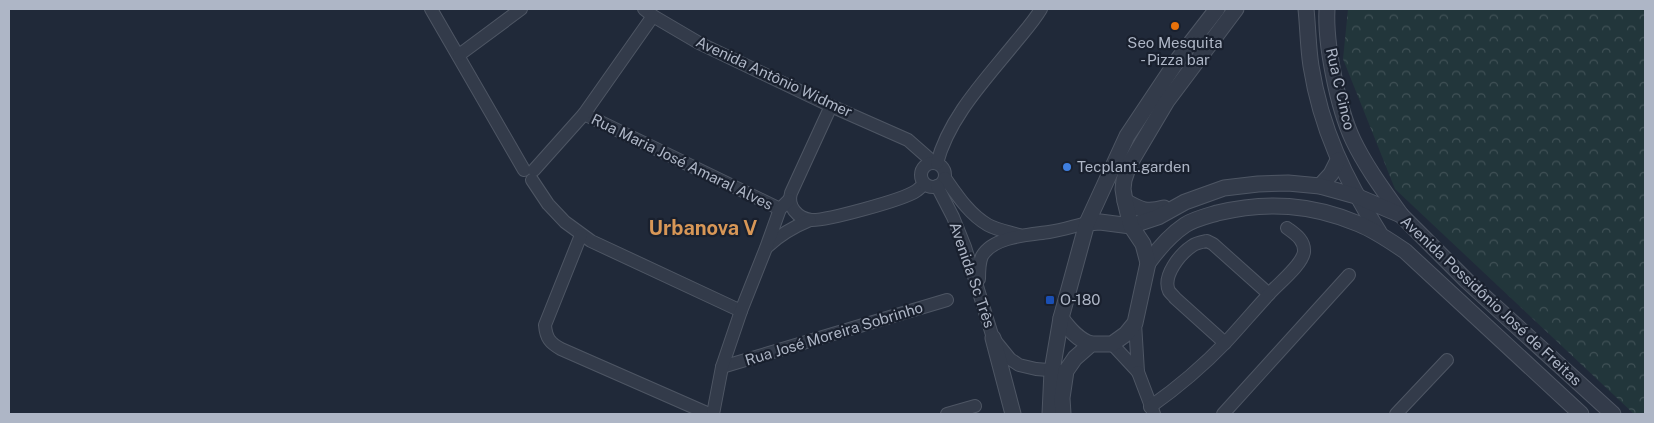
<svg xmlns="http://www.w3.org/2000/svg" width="1654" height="423" font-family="'Public Sans',sans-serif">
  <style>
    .forest { fill: url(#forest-crowns) }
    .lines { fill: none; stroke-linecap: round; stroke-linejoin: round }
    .minor-casing { stroke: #4e5664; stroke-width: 14 }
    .tertiary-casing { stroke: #4e5664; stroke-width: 17 }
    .minor { stroke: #333b4a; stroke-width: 12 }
    .tertiary { stroke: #333b4a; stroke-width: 15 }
    .food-dot { fill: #e8710a; stroke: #19202e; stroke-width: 2 }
    .shop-dot { fill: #3f7fe0; stroke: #19202e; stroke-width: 2 }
    .transit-dot { fill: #1a4fb4; stroke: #19202e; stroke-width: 2 }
    .labels { text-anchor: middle; stroke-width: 4.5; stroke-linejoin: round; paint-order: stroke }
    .poi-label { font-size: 15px; fill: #aeb6c6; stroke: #19202e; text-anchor: start }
    .street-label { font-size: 15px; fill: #aeb6c6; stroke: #19202e }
    .district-label { font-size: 20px; font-weight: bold; fill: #d89757; stroke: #19202e }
  </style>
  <defs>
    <pattern id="forest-crowns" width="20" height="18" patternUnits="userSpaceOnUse" patternTransform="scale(1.25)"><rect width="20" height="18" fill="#22363b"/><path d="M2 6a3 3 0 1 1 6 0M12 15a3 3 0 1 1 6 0" fill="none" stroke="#405156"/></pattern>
  </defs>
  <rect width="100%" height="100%" fill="#202939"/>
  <!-- forest -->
  <path class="forest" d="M 1348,9 L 1645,9 L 1645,414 L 1634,414 L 1395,189 L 1343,59 Z"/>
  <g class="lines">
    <defs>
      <g id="minor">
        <path d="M 431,9 L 524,170"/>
        <path d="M 644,9 L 653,16 L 699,43 L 831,106 L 908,140 L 933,162"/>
        <path d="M 459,55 L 521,9"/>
        <path d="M 831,106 L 791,193 C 787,206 797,218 811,220 C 825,221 903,200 916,191 C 919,189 922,186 924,184"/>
        <path d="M 584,114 L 780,209"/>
        <circle cx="933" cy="175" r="12"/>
        <path d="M 937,163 C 949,117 986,79 1015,43 C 1024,32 1034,21 1041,9"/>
        <path d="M 534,170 L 584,114 L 653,16"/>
        <path d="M 945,178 C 957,195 969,214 988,225 C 997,230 1009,232 1019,235"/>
        <path d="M 532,180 L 548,204 L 565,222 L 591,241 L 741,311"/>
        <path d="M 937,186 L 953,217 L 965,247 L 993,338 L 1010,359 L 1019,365 L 1036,369 L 1061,371"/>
        <path d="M 581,235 L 545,325 C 546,338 550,343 561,349 L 709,414"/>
        <path d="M 768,246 C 781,234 793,227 810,220"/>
        <path d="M 979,279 C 979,271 979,263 982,256 C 994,236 1029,235 1049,232 C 1062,230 1074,226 1087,223"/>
        <path d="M 1225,343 L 1175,298 C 1173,295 1171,294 1169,291 C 1162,276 1180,254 1192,246 C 1196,243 1202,242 1207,241 L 1213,244 L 1269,294"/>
        <path d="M 1112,344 L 1138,372 L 1135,323"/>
        <path d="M 722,367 L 947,300"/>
        <path d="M 1138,372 L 1154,414"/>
        <path d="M 1150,407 C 1177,388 1203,366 1226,342 C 1241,326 1255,309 1270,293 C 1279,283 1302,265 1304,252 C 1305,240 1295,234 1287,228"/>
        <path d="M 713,414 L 722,367 L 741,311 L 766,248 L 780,209 L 789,200"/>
        <path d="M 947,414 L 975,406"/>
        <path d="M 1223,414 L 1349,275"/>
        <path d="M 1396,414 L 1447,360"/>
      </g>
      <g id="tertiary">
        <path d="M 1306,9 C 1308,28 1308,47 1311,66 C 1321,129 1345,179 1379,232"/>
        <path d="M 1327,9 C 1325,44 1338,108 1353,140 C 1366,167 1384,191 1401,215"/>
        <path d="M 1320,186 L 1331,174 L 1338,160"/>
        <path d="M 1125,201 C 1141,210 1146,213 1164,208"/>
        <path d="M 1087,223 L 1100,222 L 1131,226 L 1158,217 L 1185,202 L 1224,188 L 1258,184 L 1288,183 L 1320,186 L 1356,196 L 1401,215 L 1467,281 L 1613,414"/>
        <path d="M 1148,263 C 1159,248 1170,235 1185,225 C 1194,219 1207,216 1217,213 C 1267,201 1312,204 1359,224 C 1376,231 1390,241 1405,251 L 1581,414"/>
        <path d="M 1061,318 C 1069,329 1078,340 1091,344"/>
        <path d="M 993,338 L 1013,414"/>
        <path d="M 1050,414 L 1052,371 L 1061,318 L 1087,223 L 1127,136 L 1179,58 L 1217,9"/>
        <path d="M 1063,414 L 1062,398 L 1066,371 L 1075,358 L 1091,344 L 1112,344 L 1126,334 L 1135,323 L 1148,263 L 1143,244 L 1131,226 L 1125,201 L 1123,189 L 1124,180 L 1129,165 L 1167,101 L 1236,9"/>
      </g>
    </defs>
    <!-- minor casing -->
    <use href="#minor" class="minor-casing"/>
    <!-- tertiary casing -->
    <use href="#tertiary" class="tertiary-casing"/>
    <!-- minor -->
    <use href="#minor" class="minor"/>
    <!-- tertiary -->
    <use href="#tertiary" class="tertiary"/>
  </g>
  <!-- markers -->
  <circle class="food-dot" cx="1175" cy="26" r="5"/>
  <circle class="shop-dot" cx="1067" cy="167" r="5"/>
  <rect class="transit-dot" x="1045" y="295" width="10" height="10" rx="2.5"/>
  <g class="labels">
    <!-- poi labels -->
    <g class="poi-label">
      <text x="1175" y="48" text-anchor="middle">Seo Mesquita<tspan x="1175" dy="17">- Pizza bar</tspan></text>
      <text x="1077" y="172">Tecplant.garden</text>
      <text x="1060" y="305">O-180</text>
    </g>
    <!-- street labels -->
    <g class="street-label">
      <text transform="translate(774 77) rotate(25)" y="5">Avenida Antônio Widmer</text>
      <text transform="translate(1340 89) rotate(77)" y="5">Rua C Cinco</text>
      <text transform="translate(682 162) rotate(26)" y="5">Rua Maria José Amaral Alves</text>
      <text transform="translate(972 275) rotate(71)" y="5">Avenida Sc Três</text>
      <text transform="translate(1491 301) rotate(43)" y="5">Avenida Possidônio José de Freitas</text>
      <text transform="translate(834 334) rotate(-17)" y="5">Rua José Moreira Sobrinho</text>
    </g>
    <!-- district labels -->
    <g class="district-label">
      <text x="703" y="235">Urbanova V</text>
    </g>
  </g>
  <!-- border -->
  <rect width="1654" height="423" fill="none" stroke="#aeb6c6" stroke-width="20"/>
</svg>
